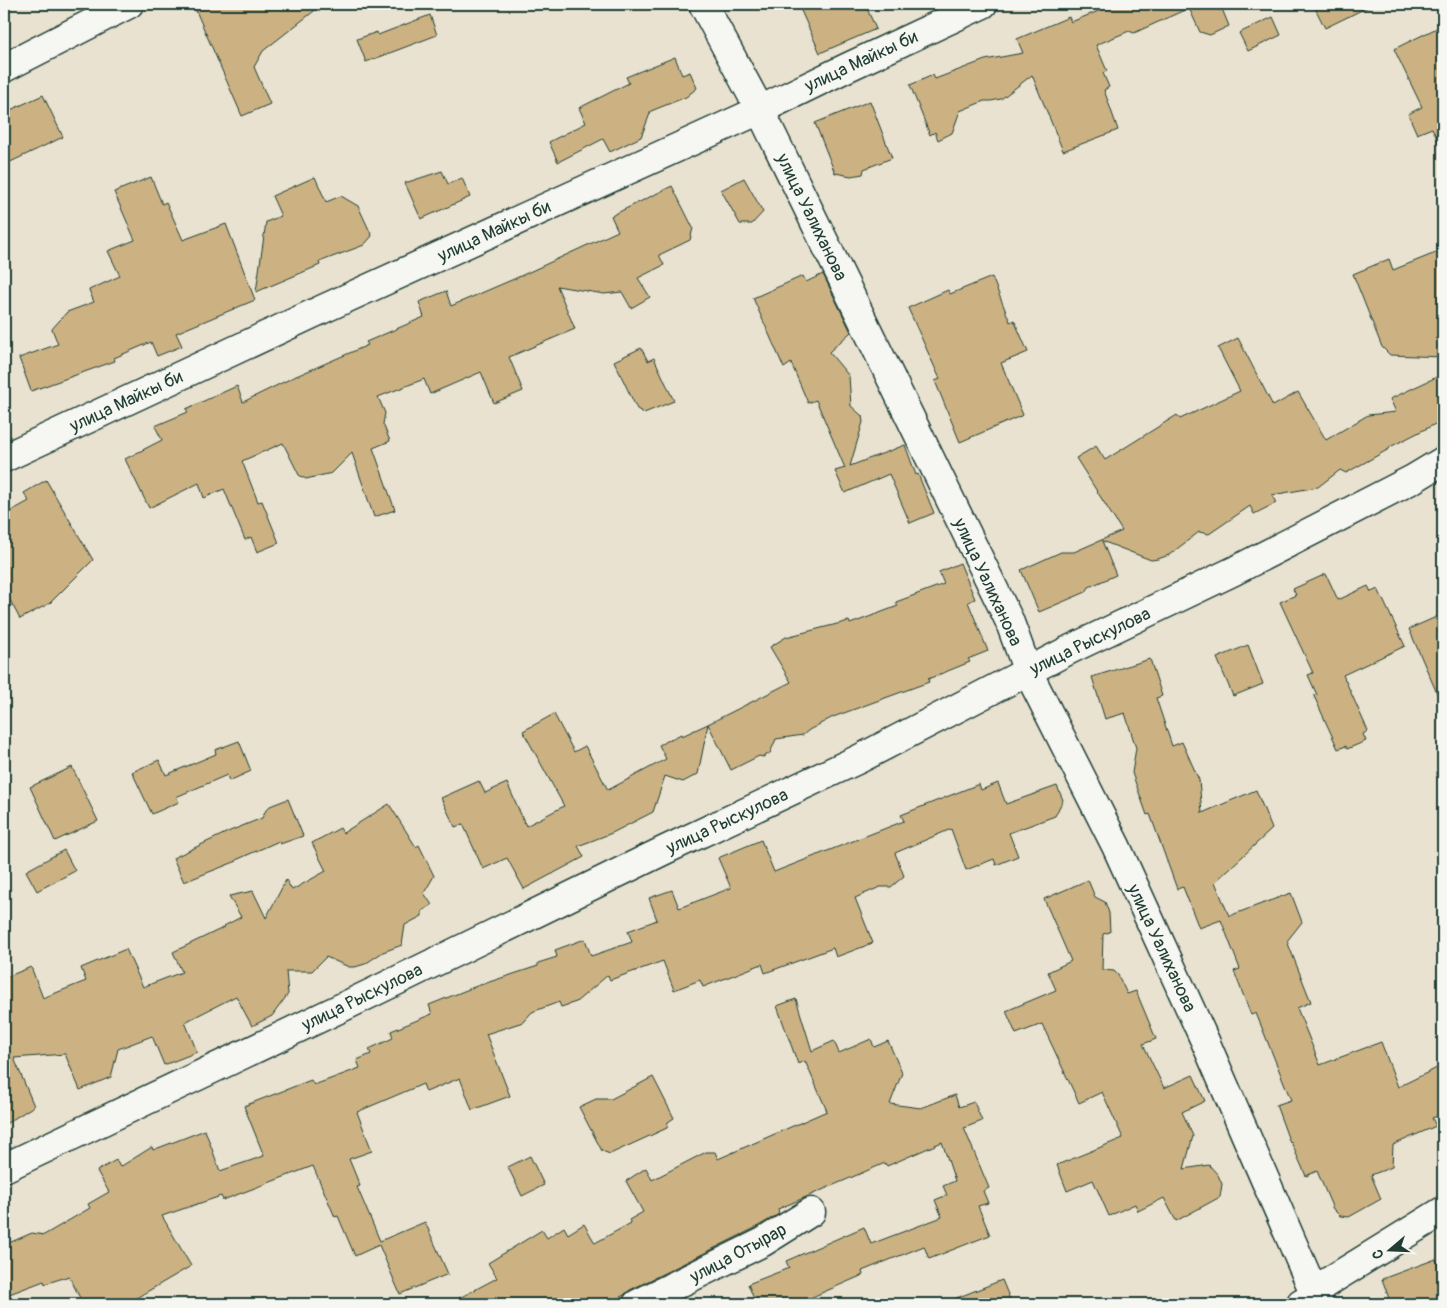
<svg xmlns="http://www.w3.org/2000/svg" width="1447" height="1308" font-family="Pangolin,sans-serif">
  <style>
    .building { fill: #ccb282; stroke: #1f3d34 }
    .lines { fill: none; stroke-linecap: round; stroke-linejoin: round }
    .minor-casing { stroke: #1f3d34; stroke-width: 31 }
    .minor { stroke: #f6f6f2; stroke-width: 28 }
    .labels { text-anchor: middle; stroke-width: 4; stroke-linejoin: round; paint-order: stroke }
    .street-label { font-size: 18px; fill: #1f3d34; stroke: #f6f6f2 }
  </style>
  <rect width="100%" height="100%" fill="#e9e2d0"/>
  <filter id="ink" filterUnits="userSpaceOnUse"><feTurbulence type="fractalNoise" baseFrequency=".02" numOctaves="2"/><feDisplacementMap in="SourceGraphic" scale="10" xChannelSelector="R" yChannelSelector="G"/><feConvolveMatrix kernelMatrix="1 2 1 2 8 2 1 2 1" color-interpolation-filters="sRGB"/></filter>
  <g filter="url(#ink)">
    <!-- building -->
    <g class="building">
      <path d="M 193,4 L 323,4 L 263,51 L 254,67 L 270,104 L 242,116 Z"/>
      <path d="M 798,4 L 865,4 L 876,29 L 820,53 Z"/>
      <path d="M 1116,4 L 1220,4 L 1229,26 L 1210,35 L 1200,32 L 1189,8 L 1134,33 L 1129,31 L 1096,45 L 1107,71 L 1103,73 L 1109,87 L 1104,90 L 1118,130 L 1063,151 L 1032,75 L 1001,99 L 991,101 L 984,101 L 960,111 L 952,133 L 938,140 L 935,132 L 930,135 L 910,85 L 933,75 L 935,79 L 985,60 L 1023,53 L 1017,39 L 1069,17 L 1071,22 Z"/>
      <path d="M 1313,4 L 1374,4 L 1325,28 Z"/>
      <path d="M 430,15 L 437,35 L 366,62 L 357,39 L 377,32 L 378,35 Z"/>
      <path d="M 1273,17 L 1281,35 L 1248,51 L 1239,33 Z"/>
      <path d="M 1443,25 L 1443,152 L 1432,128 L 1417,134 L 1408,114 L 1422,107 L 1394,49 Z"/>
      <path d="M 675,57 L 682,75 L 690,72 L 697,88 L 686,97 L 651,111 L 641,137 L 610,152 L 603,139 L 558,162 L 549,142 L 586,123 L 579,108 L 629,83 L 626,77 Z"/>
      <path d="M 43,95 L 63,137 L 4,165 L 4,113 Z"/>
      <path d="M 870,101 L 892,158 L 864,169 L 863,174 L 851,176 L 835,173 L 815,123 Z"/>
      <path d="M 442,171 L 448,184 L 462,178 L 470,197 L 421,219 L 405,183 Z"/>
      <path d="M 151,177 L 162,204 L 166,202 L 183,240 L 226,224 L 255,300 L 176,333 L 182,346 L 157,356 L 151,342 L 114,358 L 115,361 L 31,391 L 19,358 L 58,344 L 52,329 L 67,312 L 94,302 L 89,290 L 120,276 L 108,251 L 135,240 L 114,192 Z"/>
      <path d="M 315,177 L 326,202 L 341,196 L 358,206 L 372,236 L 364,245 L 319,262 L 320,265 L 256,292 L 266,222 L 281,216 L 272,196 Z"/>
      <path d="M 744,178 L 763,212 L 752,224 L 740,224 L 721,190 Z"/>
      <path d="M 672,186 L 693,228 L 690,240 L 659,255 L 664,265 L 638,278 L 650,297 L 631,308 L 622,292 L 604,294 L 557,286 L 575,329 L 509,357 L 523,391 L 494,403 L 481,372 L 430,394 L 424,379 L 378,397 L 385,413 L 383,424 L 390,441 L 373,448 L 395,510 L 374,517 L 352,453 L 332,473 L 306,479 L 299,475 L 283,443 L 242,461 L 258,502 L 262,501 L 279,543 L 257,552 L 251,537 L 245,540 L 224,489 L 204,498 L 199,483 L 149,508 L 125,459 L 162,440 L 155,426 L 188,412 L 186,409 L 237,386 L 243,402 L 294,377 L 368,345 L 366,342 L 424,317 L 419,302 L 446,291 L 451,306 L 514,279 L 618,231 L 611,216 Z"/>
      <path d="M 1443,250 L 1443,357 L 1390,355 L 1382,347 L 1353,274 L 1389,259 L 1393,270 Z"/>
      <path d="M 823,274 L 851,332 L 829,352 L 849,376 L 851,406 L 862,416 L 863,422 L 850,466 L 905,445 L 916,475 L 918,474 L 934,513 L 910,523 L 889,474 L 845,493 L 835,471 L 845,468 L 816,400 L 808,403 L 791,363 L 784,368 L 753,298 L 803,276 L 806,282 Z"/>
      <path d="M 992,277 L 1010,322 L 1014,320 L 1028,352 L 1001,363 L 1023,415 L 960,442 L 935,381 L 940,379 L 908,308 L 948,290 L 950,294 Z"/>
      <path d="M 1238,338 L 1273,406 L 1298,392 L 1326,440 L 1368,415 L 1396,412 L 1390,399 L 1443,374 L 1443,420 L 1390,447 L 1389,449 L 1346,473 L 1340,470 L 1318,487 L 1272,495 L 1276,503 L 1254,514 L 1250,506 L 1209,534 L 1199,532 L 1169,555 L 1158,559 L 1151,560 L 1102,541 L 1116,575 L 1089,587 L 1086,592 L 1039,612 L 1021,570 L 1061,552 L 1074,552 L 1122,531 L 1076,458 L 1096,446 L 1105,460 L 1177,415 L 1180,419 L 1240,391 L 1218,348 Z"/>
      <path d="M 641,348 L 648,361 L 654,358 L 674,401 L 644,413 L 637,409 L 614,361 Z"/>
      <path d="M 46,480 L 93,560 L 50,603 L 20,619 L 4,589 L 4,515 L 29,501 L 24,493 Z"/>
      <path d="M 960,563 L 975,599 L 968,602 L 988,651 L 968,659 L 970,662 L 928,679 L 929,682 L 833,717 L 809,730 L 803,735 L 776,739 L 770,753 L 763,757 L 759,756 L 731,770 L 708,724 L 791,682 L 770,647 L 786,637 L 849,621 L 850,624 L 898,606 L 896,602 L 944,584 L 939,572 Z"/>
      <path d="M 1326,574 L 1338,600 L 1368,586 L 1371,592 L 1378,589 L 1405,646 L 1343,675 L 1368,731 L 1363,734 L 1366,741 L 1347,749 L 1346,746 L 1338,749 L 1314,696 L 1317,695 L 1308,675 L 1313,673 L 1280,602 L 1296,595 L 1293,589 Z"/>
      <path d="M 1443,614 L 1443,707 L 1409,629 Z"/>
      <path d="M 1248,645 L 1263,684 L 1233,696 L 1217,658 Z"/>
      <path d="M 1150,659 L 1162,696 L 1156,698 L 1172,746 L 1182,742 L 1199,780 L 1202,813 L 1256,790 L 1272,829 L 1215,882 L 1229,916 L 1291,893 L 1302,922 L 1287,941 L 1311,1002 L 1297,1008 L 1320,1065 L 1381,1042 L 1398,1087 L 1443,1065 L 1443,1114 L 1432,1118 L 1436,1126 L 1393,1145 L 1392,1167 L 1371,1175 L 1381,1199 L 1349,1217 L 1340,1216 L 1333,1209 L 1317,1171 L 1306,1176 L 1291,1142 L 1290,1143 L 1276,1105 L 1291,1100 L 1256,1013 L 1251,1015 L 1234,971 L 1240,969 L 1221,920 L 1199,928 L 1183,887 L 1177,889 L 1150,814 L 1147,815 L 1132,773 L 1136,748 L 1125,713 L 1105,719 L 1092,677 Z"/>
      <path d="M 554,714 L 574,752 L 585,746 L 608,790 L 666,759 L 659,745 L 681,734 L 682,736 L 708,724 L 698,774 L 683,782 L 665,776 L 653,812 L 612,833 L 578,846 L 584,857 L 524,889 L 507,858 L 483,869 L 463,824 L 455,827 L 441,798 L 479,781 L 485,793 L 507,783 L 526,826 L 564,806 L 523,731 Z"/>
      <path d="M 239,741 L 251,771 L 229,781 L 227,775 L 176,797 L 179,802 L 152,814 L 132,772 L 159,760 L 166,775 L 216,754 L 215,750 Z"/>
      <path d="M 72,767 L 98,821 L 55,841 L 30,787 Z"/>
      <path d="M 998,783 L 1006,804 L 1057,786 L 1063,800 L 1055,816 L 1009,833 L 1018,856 L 996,865 L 994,859 L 966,870 L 951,829 L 895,853 L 904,876 L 891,887 L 880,887 L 855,898 L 873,943 L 836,957 L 833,948 L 765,973 L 762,964 L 703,987 L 700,980 L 674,990 L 663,961 L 610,980 L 608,975 L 576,1002 L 561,1007 L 559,1002 L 532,1012 L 523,1022 L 486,1034 L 510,1096 L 472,1110 L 460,1078 L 426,1092 L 423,1084 L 357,1112 L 372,1151 L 349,1159 L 360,1186 L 357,1187 L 380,1241 L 425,1222 L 448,1274 L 400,1294 L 379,1245 L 355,1256 L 338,1216 L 335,1217 L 313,1166 L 223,1200 L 221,1196 L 162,1216 L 191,1266 L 126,1304 L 83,1304 L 69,1276 L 45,1284 L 44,1281 L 4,1296 L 4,1245 L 32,1233 L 44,1235 L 90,1208 L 88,1204 L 109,1192 L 97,1171 L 116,1160 L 120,1167 L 152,1147 L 153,1150 L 205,1130 L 220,1171 L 264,1156 L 244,1106 L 311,1080 L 314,1085 L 360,1068 L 357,1060 L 371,1054 L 369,1049 L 393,1038 L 391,1031 L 432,1014 L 429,1005 L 474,987 L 538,966 L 538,963 L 557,957 L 555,950 L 585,939 L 591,956 L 632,942 L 628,931 L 657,920 L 649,898 L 672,890 L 679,908 L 731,888 L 718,858 L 761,840 L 774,872 L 904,821 L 901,815 L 979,784 L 981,790 Z"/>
      <path d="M 288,799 L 303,836 L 280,844 L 279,841 L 236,860 L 237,861 L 184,882 L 173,858 L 230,831 L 262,818 L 266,810 L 270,806 Z"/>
      <path d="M 389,804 L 416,847 L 419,845 L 434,876 L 424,893 L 432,905 L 422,911 L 422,916 L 405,925 L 402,945 L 383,952 L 365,964 L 355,967 L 349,967 L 326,957 L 312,971 L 286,971 L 288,994 L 272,1016 L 252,1026 L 236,996 L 185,1022 L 197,1052 L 164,1065 L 152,1036 L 118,1049 L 111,1077 L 80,1090 L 65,1054 L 14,1058 L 34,1106 L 4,1125 L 4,978 L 31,967 L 43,998 L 86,981 L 81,968 L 126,949 L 143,987 L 182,972 L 173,952 L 225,927 L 224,926 L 241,917 L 229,896 L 253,891 L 266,918 L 286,880 L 292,890 L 326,871 L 312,843 L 340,828 L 343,833 Z"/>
      <path d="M 64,850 L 75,871 L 37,891 L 26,871 Z"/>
      <path d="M 1088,880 L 1095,897 L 1105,902 L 1109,913 L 1110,932 L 1103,934 L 1102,970 L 1114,971 L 1118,975 L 1127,994 L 1136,991 L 1156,1039 L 1143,1044 L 1164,1088 L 1193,1075 L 1205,1101 L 1182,1112 L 1193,1136 L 1184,1169 L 1209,1165 L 1218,1175 L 1222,1184 L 1220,1197 L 1176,1221 L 1164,1198 L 1138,1211 L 1135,1204 L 1109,1216 L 1093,1180 L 1067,1191 L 1057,1165 L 1123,1138 L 1102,1092 L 1079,1103 L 1042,1024 L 1016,1034 L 1006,1011 L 1056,990 L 1048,972 L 1071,961 L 1044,899 Z"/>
      <path d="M 796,999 L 812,1051 L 834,1041 L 839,1053 L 871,1039 L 874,1047 L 888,1041 L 902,1073 L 890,1104 L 921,1108 L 955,1095 L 959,1107 L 974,1102 L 982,1121 L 964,1128 L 989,1188 L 983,1191 L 988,1203 L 978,1206 L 990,1235 L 929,1259 L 924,1246 L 862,1271 L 863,1275 L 796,1304 L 756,1304 L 748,1284 L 789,1268 L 786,1261 L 864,1227 L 871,1244 L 942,1217 L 935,1200 L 947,1195 L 943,1186 L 955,1181 L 942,1142 L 887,1166 L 885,1163 L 778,1209 L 779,1214 L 755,1228 L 630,1290 L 624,1295 L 606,1304 L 448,1304 L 497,1278 L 488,1263 L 542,1230 L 547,1238 L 564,1227 L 568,1234 L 584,1224 L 595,1243 L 631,1223 L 629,1220 L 643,1212 L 626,1181 L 646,1168 L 652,1180 L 706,1152 L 715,1152 L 718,1159 L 827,1111 L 805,1061 L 798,1064 L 777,1006 Z"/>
      <path d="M 653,1077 L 674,1118 L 668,1122 L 667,1128 L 610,1154 L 602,1151 L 579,1107 L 596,1099 L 611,1099 Z"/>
      <path d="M 530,1156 L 544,1185 L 522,1196 L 508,1167 Z"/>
      <path d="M 1436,1259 L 1443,1280 L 1443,1304 L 1391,1304 L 1382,1279 Z"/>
      <path d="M 1002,1280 L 1012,1304 L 944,1304 L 944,1303 Z"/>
    </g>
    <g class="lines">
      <defs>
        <g id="minor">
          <path d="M 703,4 L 760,110 L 1009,620 L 1028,672 L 1116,846 L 1205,1041 L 1319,1304"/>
          <path d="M 4,68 L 129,4"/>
          <path d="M 4,458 L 323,309 L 760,110 L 846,68 L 983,4"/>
          <path d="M 4,1168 L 347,1005 L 665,850 L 859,759 L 1071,649 L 1234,571 L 1413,479 L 1443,461"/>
          <path d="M 1301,1303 L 1315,1295 L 1323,1285 L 1443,1211"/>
          <path d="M 637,1304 L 763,1242 L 811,1212"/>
        </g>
      </defs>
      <!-- minor casing -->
      <use href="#minor" class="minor-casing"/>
      <!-- minor -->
      <use href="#minor" class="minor"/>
    </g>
  </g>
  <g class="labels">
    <!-- street labels -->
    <g class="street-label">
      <text transform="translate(861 61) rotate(-25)" y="6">улица Майкы би</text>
      <text transform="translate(812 217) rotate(64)" y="6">улица Уалиханова</text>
      <text transform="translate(494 231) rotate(-25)" y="6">улица Майкы би</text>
      <text transform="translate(126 401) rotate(-25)" y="6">улица Майкы би</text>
      <text transform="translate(988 582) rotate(65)" y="6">улица Уалиханова</text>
      <text transform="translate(1090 641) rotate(-26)" y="6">улица Рыскулова</text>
      <text transform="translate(727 821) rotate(-25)" y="6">улица Рыскулова</text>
      <text transform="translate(1162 948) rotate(65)" y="6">улица Уалиханова</text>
      <text transform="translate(362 997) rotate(-26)" y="6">улица Рыскулова</text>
      <text transform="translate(738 1253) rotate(-28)" y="6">улица Отырар</text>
    </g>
  </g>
  <!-- margin -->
  <rect width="1447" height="1308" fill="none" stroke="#f6f6f2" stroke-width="20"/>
  <rect x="10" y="10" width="1427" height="1288" fill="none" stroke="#1f3d34" stroke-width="2" filter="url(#ink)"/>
  <!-- north arrow -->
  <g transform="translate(1390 1250) rotate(251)" stroke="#f6f6f2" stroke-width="4" paint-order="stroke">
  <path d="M0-4L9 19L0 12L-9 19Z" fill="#1f3d34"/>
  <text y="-8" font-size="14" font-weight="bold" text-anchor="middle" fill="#1f3d34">С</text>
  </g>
</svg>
